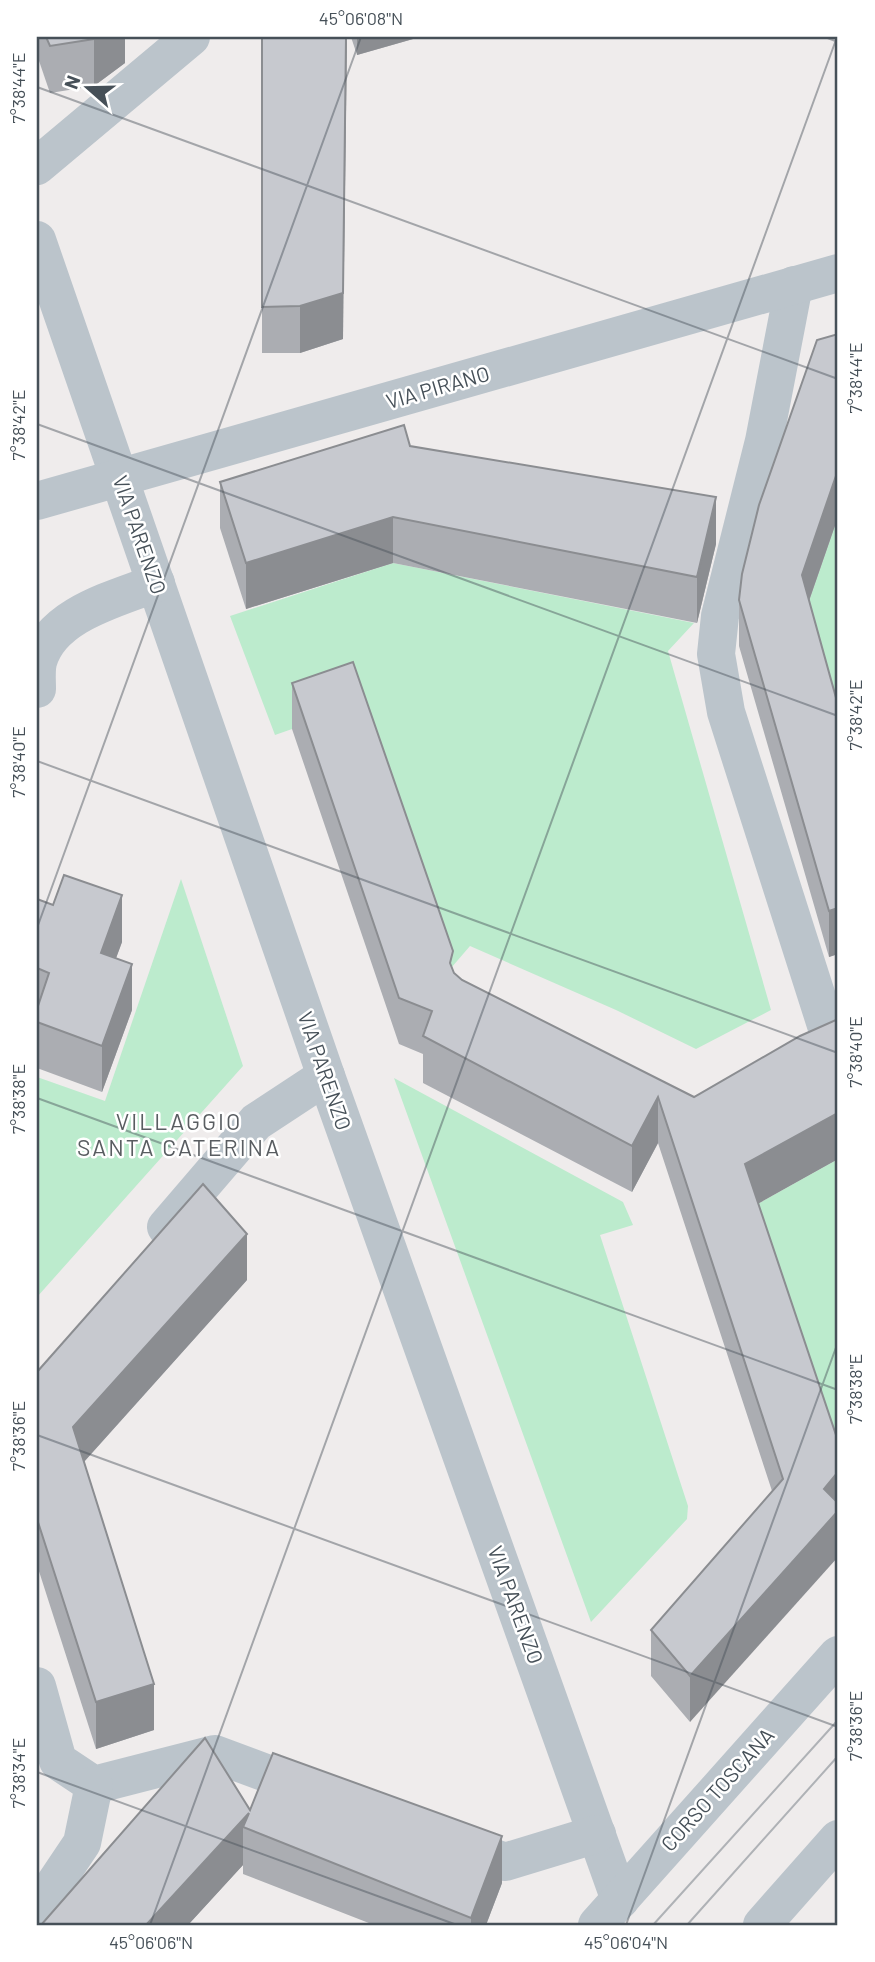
<svg xmlns="http://www.w3.org/2000/svg" width="875" height="1962" font-family="Barlow,sans-serif">
  <style>
    .green { fill: #bcebcd }
    .lines { fill: none; stroke-linecap: round; stroke-linejoin: round }
    .minor { stroke: #bbc4cb; stroke-width: 38 }
    .tram { stroke: #afb2b6; stroke-width: 2 }
    .wall { fill: #abadb2 }
    .shaded-wall { fill: #8b8d91 }
    .building { fill: #c7c9cf; stroke: #8b8d91; stroke-width: 2 }
    .ticks { fill: none; stroke: #465058; stroke-width: 2; stroke-opacity: 0.45 }
    .labels { text-anchor: middle; stroke-width: 5; stroke-linejoin: round; paint-order: stroke }
    .street-label { font-size: 21px; fill: #465058; stroke: #fff }
    .neighbourhood-label { font-size: 23px; letter-spacing: 2px; fill: #595d61; stroke: #fff }
    .neatline { fill: none; stroke: #465058; stroke-width: 2.5 }
    .ticks-label { font-size: 18px; text-anchor: middle; fill: #465058 }
  </style>
  <rect width="100%" height="100%" fill="#efecec"/>
  <!-- green -->
  <g class="green">
    <path d="M 838,517 L 838,751 L 802,621 Z"/>
    <path d="M 393,563 L 694,623 L 668,651 L 771,1010 L 696,1049 L 616,1010 L 470,946 L 445,975 L 352,708 L 275,735 L 230,616 Z"/>
    <path d="M 181,879 L 243,1066 L 37,1297 L 37,1077 L 105,1101 Z"/>
    <path d="M 394,1078 L 623,1202 L 633,1225 L 600,1235 L 688,1506 L 687,1519 L 591,1622 Z"/>
    <path d="M 838,1159 L 838,1488 L 745,1211 Z"/>
  </g>
  <g class="lines">
    <!-- minor -->
    <g class="minor">
      <path d="M 37,166 L 191,37"/>
      <path d="M 37,240 L 326,1076 L 620,1900"/>
      <path d="M 794,285 L 764,441 L 720,616 L 716,654 L 726,712 L 832,1044"/>
      <path d="M 37,501 L 838,273"/>
      <path d="M 37,689 C 37,681 36,670 38,662 C 51,614 116,599 156,583"/>
      <path d="M 166,1227 L 256,1122 L 326,1076"/>
      <path d="M 37,1686 L 58,1761 L 94,1785 L 215,1754 L 314,1791"/>
      <path d="M 452,1842 L 505,1862 L 597,1834"/>
      <path d="M 37,1910 L 82,1843 L 94,1785"/>
      <path d="M 597,1925 L 838,1655"/>
      <path d="M 762,1925 L 838,1839"/>
    </g>
    <!-- tram -->
    <g class="tram">
      <path d="M 653,1925 L 838,1720"/>
      <path d="M 687,1925 L 838,1756"/>
    </g>
  </g>
  <!-- wall -->
  <g class="wall">
    <path d="M 37,37 L 125,37 L 125,63 L 94,86 L 50,93 L 37,55 Z"/>
    <path d="M 262,37 L 343,339 L 300,353 L 262,353 Z"/>
    <path d="M 351,37 L 420,37 L 357,55 Z"/>
    <path d="M 838,334 L 838,517 L 809,601 L 838,705 L 838,954 L 829,957 L 739,646 L 739,600 Z"/>
    <path d="M 410,446 L 716,544 L 697,623 L 393,563 L 246,609 L 220,528 L 220,482 Z"/>
    <path d="M 292,683 L 454,973 L 462,980 L 694,1097 L 838,1019 L 838,1159 L 758,1203 L 838,1441 L 690,1722 L 651,1676 L 651,1630 L 772,1491 L 658,1143 L 632,1192 L 423,1083 L 423,1054 L 399,1044 L 292,729 Z"/>
    <path d="M 37,899 L 122,942 L 116,958 L 132,1010 L 102,1092 L 37,1068 Z"/>
    <path d="M 247,1280 L 84,1462 L 154,1730 L 96,1749 L 37,1565 L 37,1372 Z"/>
    <path d="M 250,1810 L 502,1883 L 486,1925 L 374,1925 L 243,1874 L 243,1865 L 188,1925 Z"/>
  </g>
  <!-- shaded-wall -->
  <g class="shaded-wall">
    <path d="M 98,37 L 125,37 L 125,63 L 94,86 L 94,39 Z"/>
    <path d="M 347,37 L 343,339 L 300,353 L 300,306 Z"/>
    <path d="M 357,37 L 420,37 L 357,55 Z"/>
    <path d="M 838,470 L 838,517 L 802,621 L 802,575 Z"/>
    <path d="M 716,497 L 716,544 L 697,623 L 697,577 Z"/>
    <path d="M 393,517 L 393,563 L 246,609 L 246,563 Z"/>
    <path d="M 122,895 L 122,942 L 101,999 L 101,953 Z"/>
    <path d="M 838,908 L 838,954 L 829,957 L 829,911 Z"/>
    <path d="M 132,964 L 132,1010 L 102,1092 L 102,1046 Z"/>
    <path d="M 658,1097 L 658,1143 L 632,1192 L 632,1146 Z"/>
    <path d="M 838,1113 L 838,1159 L 745,1211 L 745,1164 Z"/>
    <path d="M 247,1234 L 247,1280 L 73,1474 L 73,1427 Z"/>
    <path d="M 838,1472 L 838,1557 L 690,1722 L 690,1676 L 824,1489 Z"/>
    <path d="M 154,1684 L 154,1730 L 96,1749 L 96,1702 Z"/>
    <path d="M 249,1813 L 243,1827 L 243,1865 L 188,1925 L 146,1925 Z"/>
    <path d="M 502,1836 L 502,1883 L 486,1925 L 471,1925 L 471,1918 Z"/>
  </g>
  <!-- building -->
  <g class="building">
    <path d="M 46,37 L 98,37 L 94,39 L 50,46 Z"/>
    <path d="M 262,37 L 346,37 L 343,293 L 300,306 L 262,307 Z"/>
    <path d="M 838,334 L 838,470 L 802,575 L 838,705 L 838,908 L 829,911 L 739,600 L 742,574 L 759,505 L 817,340 Z"/>
    <path d="M 404,425 L 410,446 L 716,497 L 697,577 L 393,517 L 246,563 L 220,482 Z"/>
    <path d="M 353,662 L 453,951 L 450,963 L 454,973 L 462,980 L 694,1097 L 800,1036 L 838,1019 L 838,1113 L 745,1164 L 838,1441 L 838,1472 L 824,1489 L 838,1503 L 838,1511 L 690,1676 L 651,1630 L 783,1479 L 658,1097 L 632,1146 L 423,1036 L 432,1011 L 399,998 L 292,683 Z"/>
    <path d="M 64,875 L 122,895 L 101,953 L 132,964 L 102,1046 L 37,1022 L 37,1009 L 49,973 L 37,968 L 37,899 L 53,905 Z"/>
    <path d="M 203,1184 L 247,1234 L 73,1427 L 154,1684 L 96,1702 L 37,1519 L 37,1372 Z"/>
    <path d="M 205,1738 L 250,1810 L 273,1753 L 502,1836 L 471,1918 L 243,1827 L 249,1813 L 146,1925 L 41,1925 Z"/>
  </g>
  <!-- ticks -->
  <path class="ticks" d="M 825,37 L 838,42M 37,87 L 838,379M 37,424 L 838,716M 37,761 L 838,1053M 37,928 L 361,37M 37,1098 L 838,1390M 37,1435 L 838,1727M 37,1772 L 457,1925M 150,1925 L 837,37M 626,1925 L 838,1342"/>
  <g class="labels">
    <!-- street labels -->
    <g class="street-label">
      <text transform="translate(438 388) rotate(-16)" y="7">VIA PIRANO</text>
      <text transform="translate(139 535) rotate(71)" y="7">VIA PARENZO</text>
      <text transform="translate(324 1071) rotate(71)" y="7">VIA PARENZO</text>
      <text transform="translate(515 1605) rotate(70)" y="7">VIA PARENZO</text>
      <text transform="translate(718 1790) rotate(-48)" y="7">CORSO TOSCANA</text>
    </g>
    <!-- neighbourhood labels -->
    <g class="neighbourhood-label">
      <text x="179" y="1130">VILLAGGIO<tspan x="179" dy="26">SANTA CATERINA</tspan></text>
    </g>
  </g>
  <!-- border -->
  <rect width="875" height="1962" fill="none" stroke="#ffffff" stroke-width="77"/>
  <!-- north arrow -->
  <g transform="translate(88 88) rotate(290)" stroke="#ffffff" stroke-width="5" paint-order="stroke">
  <path d="M0-5L12 26L0 18L-12 26Z" fill="#465058"/>
  <text y="-10" font-size="19" font-weight="bold" text-anchor="middle" fill="#465058">N</text>
  </g>
  <rect x="38" y="38" width="798" height="1886" class="neatline"/>
  <g class="ticks-label">
    <text x="361" y="25">45°06'08"N</text>
    <text transform="translate(19 88) rotate(-90)" y="6">7°38'44"E</text>
    <text transform="translate(856 378) rotate(-90)" y="6">7°38'44"E</text>
    <text transform="translate(19 425) rotate(-90)" y="6">7°38'42"E</text>
    <text transform="translate(856 715) rotate(-90)" y="6">7°38'42"E</text>
    <text transform="translate(19 762) rotate(-90)" y="6">7°38'40"E</text>
    <text transform="translate(856 1052) rotate(-90)" y="6">7°38'40"E</text>
    <text transform="translate(19 1099) rotate(-90)" y="6">7°38'38"E</text>
    <text transform="translate(856 1389) rotate(-90)" y="6">7°38'38"E</text>
    <text transform="translate(19 1436) rotate(-90)" y="6">7°38'36"E</text>
    <text transform="translate(856 1726) rotate(-90)" y="6">7°38'36"E</text>
    <text transform="translate(19 1773) rotate(-90)" y="6">7°38'34"E</text>
    <text x="151" y="1949">45°06'06"N</text>
    <text x="626" y="1949">45°06'04"N</text>
  </g>
</svg>
